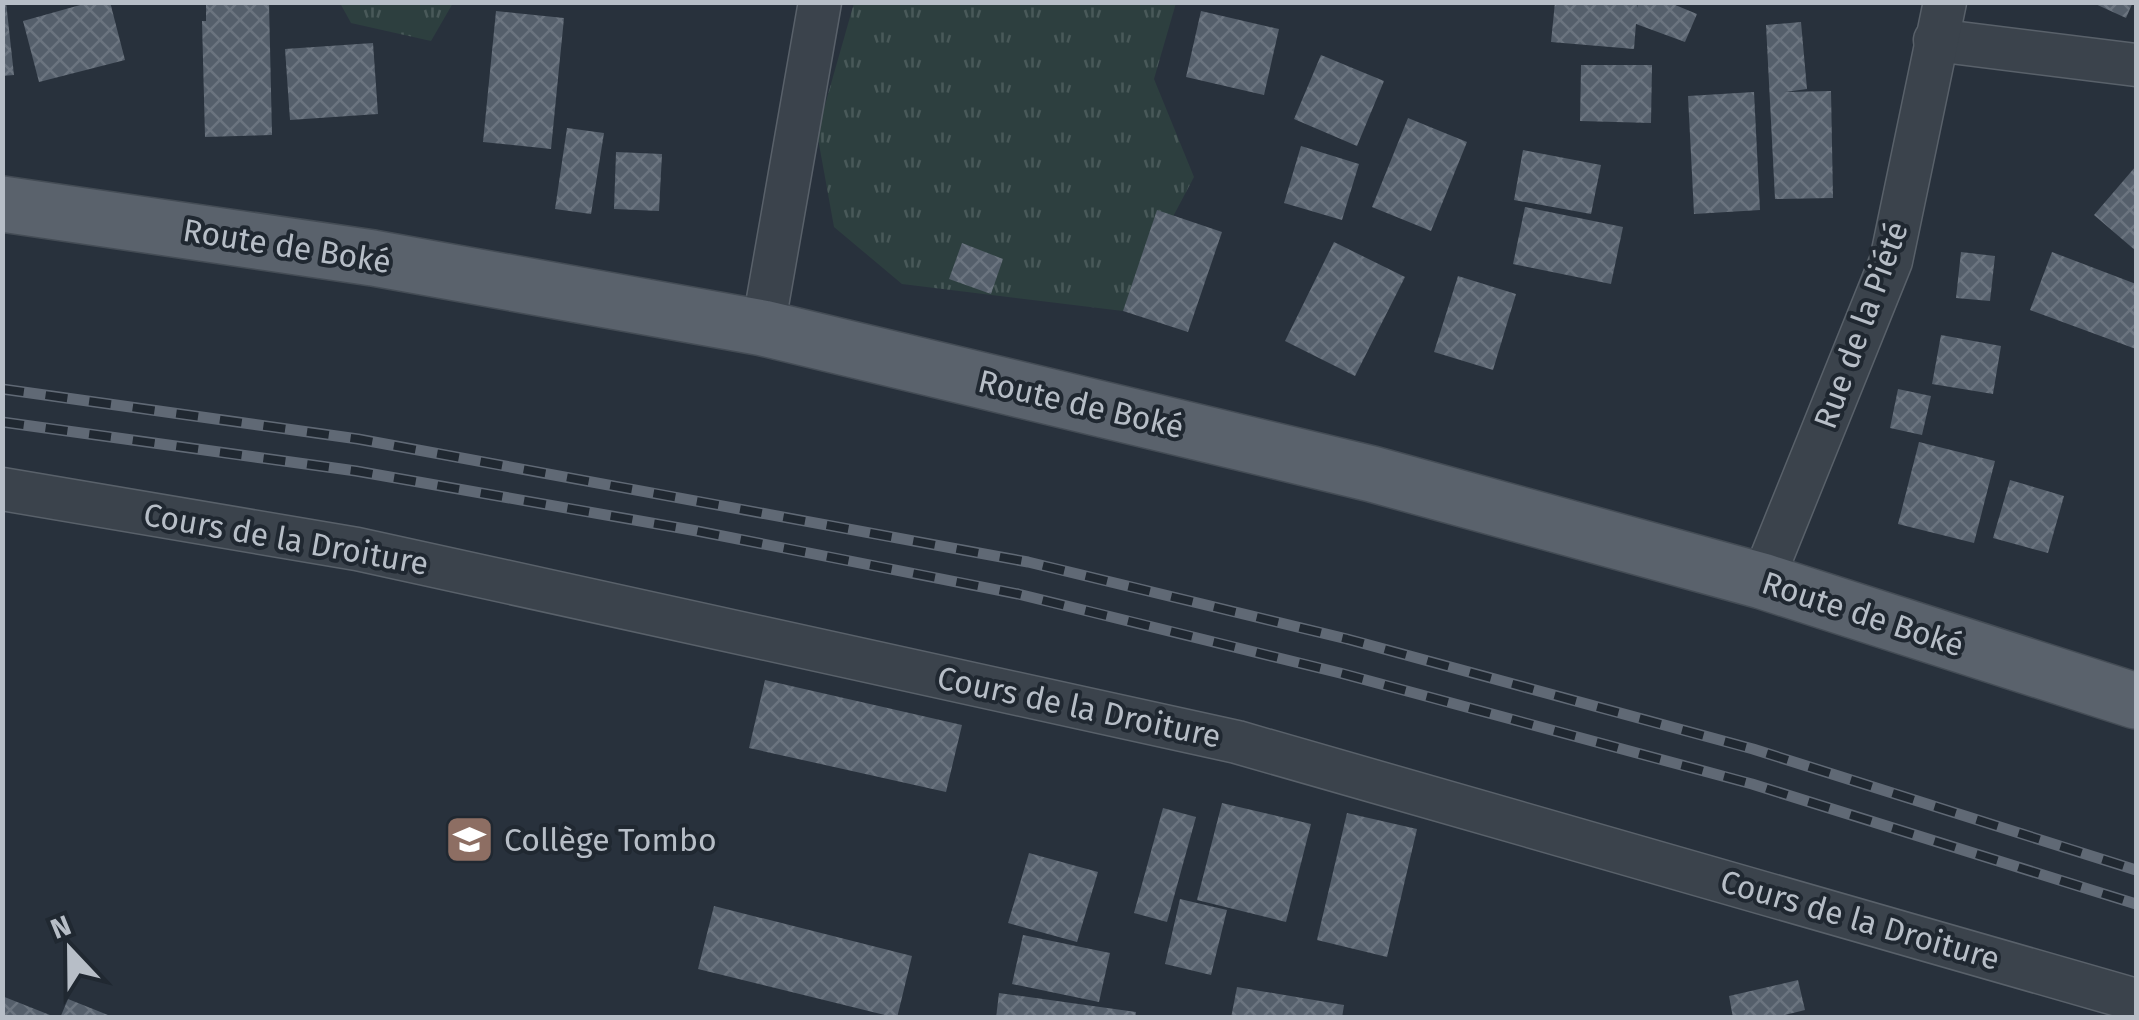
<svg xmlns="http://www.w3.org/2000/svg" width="2139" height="1020" font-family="'Fira Sans',sans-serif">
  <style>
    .grass { fill: url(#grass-tufts) }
    .building { fill: url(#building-cross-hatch) }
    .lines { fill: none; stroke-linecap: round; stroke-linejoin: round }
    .minor-casing { stroke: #59616a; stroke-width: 45 }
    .primary-casing { stroke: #444c55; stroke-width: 58 }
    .minor { stroke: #3b434c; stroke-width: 42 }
    .primary { stroke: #5a626c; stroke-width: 55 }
    .rail-casing { stroke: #606975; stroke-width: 11 }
    .rail { stroke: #202831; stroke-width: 8; stroke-dasharray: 22; stroke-linecap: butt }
    .labels { text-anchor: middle; stroke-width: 8; stroke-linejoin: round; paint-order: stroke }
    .street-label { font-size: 32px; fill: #b7bec7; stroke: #202831 }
    .poi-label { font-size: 32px; fill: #b7bec7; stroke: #202831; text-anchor: start }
  </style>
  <defs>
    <pattern id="grass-tufts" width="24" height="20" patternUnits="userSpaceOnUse" patternTransform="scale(2.5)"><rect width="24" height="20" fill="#2d3f3f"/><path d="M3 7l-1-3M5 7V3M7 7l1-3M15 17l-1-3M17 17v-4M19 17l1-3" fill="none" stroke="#495959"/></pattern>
    <pattern id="building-cross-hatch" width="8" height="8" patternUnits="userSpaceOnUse" patternTransform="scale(2.5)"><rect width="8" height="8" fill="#555f6b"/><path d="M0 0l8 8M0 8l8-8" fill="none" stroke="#6b747f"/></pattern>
  </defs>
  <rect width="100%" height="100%" fill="#28313c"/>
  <!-- grass -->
  <g class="grass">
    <path d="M 340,3 L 453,3 L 431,41 L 351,23 Z"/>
    <path d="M 854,3 L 1176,3 L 1154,79 L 1194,177 L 1123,311 L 902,284 L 834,227 L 817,133 Z"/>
  </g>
  <!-- building -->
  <g class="building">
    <path d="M 2,2 L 6,2 L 14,75 L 2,76 Z"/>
    <path d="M 91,2 L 110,2 L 125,60 L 39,82 L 23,21 Z"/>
    <path d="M 206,2 L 269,2 L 272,135 L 205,137 L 202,21 L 206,21 Z"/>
    <path d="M 1555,2 L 1638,2 L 1637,8 L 1639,2 L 1668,2 L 1697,14 L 1685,42 L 1636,24 L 1634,49 L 1551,42 Z"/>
    <path d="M 2091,2 L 2133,2 L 2126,18 Z"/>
    <path d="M 496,11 L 564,18 L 551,149 L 483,142 Z"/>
    <path d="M 1201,11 L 1279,29 L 1264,95 L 1186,77 Z"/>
    <path d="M 1801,22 L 1807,89 L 1785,92 L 1831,91 L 1833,198 L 1775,199 L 1766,25 Z"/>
    <path d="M 373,43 L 378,114 L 290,120 L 285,49 Z"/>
    <path d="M 1321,55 L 1384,81 L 1357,146 L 1294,119 Z"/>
    <path d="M 1581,65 L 1652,65 L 1651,123 L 1580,121 Z"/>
    <path d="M 1754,92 L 1760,210 L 1694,214 L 1688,96 Z"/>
    <path d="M 1408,118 L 1467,142 L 1431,231 L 1372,207 Z"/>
    <path d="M 567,128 L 604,133 L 591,214 L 555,209 Z"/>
    <path d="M 1301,146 L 1359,164 L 1342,220 L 1284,203 Z"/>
    <path d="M 1523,150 L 1601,165 L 1591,214 L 1514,200 Z"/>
    <path d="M 616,152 L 662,154 L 659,211 L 614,209 Z"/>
    <path d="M 2136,166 L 2136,251 L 2094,215 Z"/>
    <path d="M 1525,207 L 1623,227 L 1611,284 L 1513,264 Z"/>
    <path d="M 1157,210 L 1222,232 L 1188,332 L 1123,311 Z"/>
    <path d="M 1334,242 L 1405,277 L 1355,376 L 1285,341 Z"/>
    <path d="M 962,243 L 1003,259 L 991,294 L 949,279 Z"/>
    <path d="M 1961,252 L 1995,256 L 1990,301 L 1956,298 Z"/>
    <path d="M 2052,252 L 2136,284 L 2136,349 L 2030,310 Z"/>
    <path d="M 1458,276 L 1516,294 L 1493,370 L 1434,352 Z"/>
    <path d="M 1941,335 L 2001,346 L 1993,394 L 1932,384 Z"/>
    <path d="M 1898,389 L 1931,396 L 1922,435 L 1890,428 Z"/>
    <path d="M 1919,442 L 1995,461 L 1974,543 L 1898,524 Z"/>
    <path d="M 2010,480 L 2064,496 L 2048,553 L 1993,538 Z"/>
    <path d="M 765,680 L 962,725 L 946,792 L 749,748 Z"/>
    <path d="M 1222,803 L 1311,824 L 1286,922 L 1197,900 Z"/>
    <path d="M 1163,808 L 1196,817 L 1167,922 L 1134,913 Z"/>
    <path d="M 1347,813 L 1417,829 L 1387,957 L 1317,940 Z"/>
    <path d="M 1029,853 L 1098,872 L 1077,942 L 1008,923 Z"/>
    <path d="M 1180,899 L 1227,910 L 1211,975 L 1165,964 Z"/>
    <path d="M 714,906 L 912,956 L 897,1018 L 698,969 Z"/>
    <path d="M 1023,935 L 1110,953 L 1099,1002 L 1012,984 Z"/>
    <path d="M 1798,980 L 1805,1010 L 1773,1018 L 1733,1018 L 1729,996 Z"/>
    <path d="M 1237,987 L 1344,1005 L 1342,1018 L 1231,1018 Z"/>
    <path d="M 999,993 L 1136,1012 L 1135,1018 L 996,1018 Z"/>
    <path d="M 2,996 L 55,1017 L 55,1018 L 2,1018 Z"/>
    <path d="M 68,999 L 113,1017 L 113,1018 L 60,1018 Z"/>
  </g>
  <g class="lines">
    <defs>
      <g id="minor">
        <path d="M 1935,40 L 2136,65"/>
        <path d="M 763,328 L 820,2"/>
        <path d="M 2,489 L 357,549 L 1237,742 L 2136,1000"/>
        <path d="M 1762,581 L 1891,261 L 1945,2"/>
      </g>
      <path id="primary" d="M 2,204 L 373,258 L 763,328 L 1372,474 L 1762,581 L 2136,701"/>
    </defs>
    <!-- minor casing -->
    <use href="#minor" class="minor-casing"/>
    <!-- primary casing -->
    <use href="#primary" class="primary-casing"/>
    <!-- minor -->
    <use href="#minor" class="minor"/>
    <!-- primary -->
    <use href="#primary" class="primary"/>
    <defs>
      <g id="rail">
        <path d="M 2,389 L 358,439 L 1028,562 L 1347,639 L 1753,749 L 2136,870"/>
        <path d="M 2,422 L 356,471 L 697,531 L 1018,594 L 1340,673 L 1752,784 L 2136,904"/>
      </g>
    </defs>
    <!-- rail casing -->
    <use href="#rail" class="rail-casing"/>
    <!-- rail -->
    <use href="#rail" class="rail"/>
  </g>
  <!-- icons -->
  <defs>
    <symbol id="school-square" viewBox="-11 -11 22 22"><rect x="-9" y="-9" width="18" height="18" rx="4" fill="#8d6e63" stroke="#202831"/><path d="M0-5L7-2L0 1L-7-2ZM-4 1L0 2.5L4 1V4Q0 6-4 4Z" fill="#fff"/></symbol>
  </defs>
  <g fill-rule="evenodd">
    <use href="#school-square" x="442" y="812" width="55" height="55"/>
  </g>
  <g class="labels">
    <!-- street labels -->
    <g class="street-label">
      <text transform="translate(287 246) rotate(9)" y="11">Route de Boké</text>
      <text transform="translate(1861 325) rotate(-70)" y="11">Rue de la Piété</text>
      <text transform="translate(1081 404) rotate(13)" y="11">Route de Boké</text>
      <text transform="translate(286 539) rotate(10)" y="11">Cours de la Droiture</text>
      <text transform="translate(1863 614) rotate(18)" y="11">Route de Boké</text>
      <text transform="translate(1079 707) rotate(12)" y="11">Cours de la Droiture</text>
      <text transform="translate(1860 920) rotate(16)" y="11">Cours de la Droiture</text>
    </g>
    <!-- poi labels -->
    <g class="poi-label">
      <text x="504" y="851">Collège Tombo</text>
    </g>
  </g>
  <!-- border -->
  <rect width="2139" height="1020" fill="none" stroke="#b7bec7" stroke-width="10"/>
  <!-- north arrow -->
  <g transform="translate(70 950) rotate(338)" stroke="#202831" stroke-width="8" paint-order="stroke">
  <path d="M0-8L18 38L0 25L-18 38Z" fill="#b7bec7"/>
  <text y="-15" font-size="28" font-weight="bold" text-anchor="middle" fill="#b7bec7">N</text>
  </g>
</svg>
